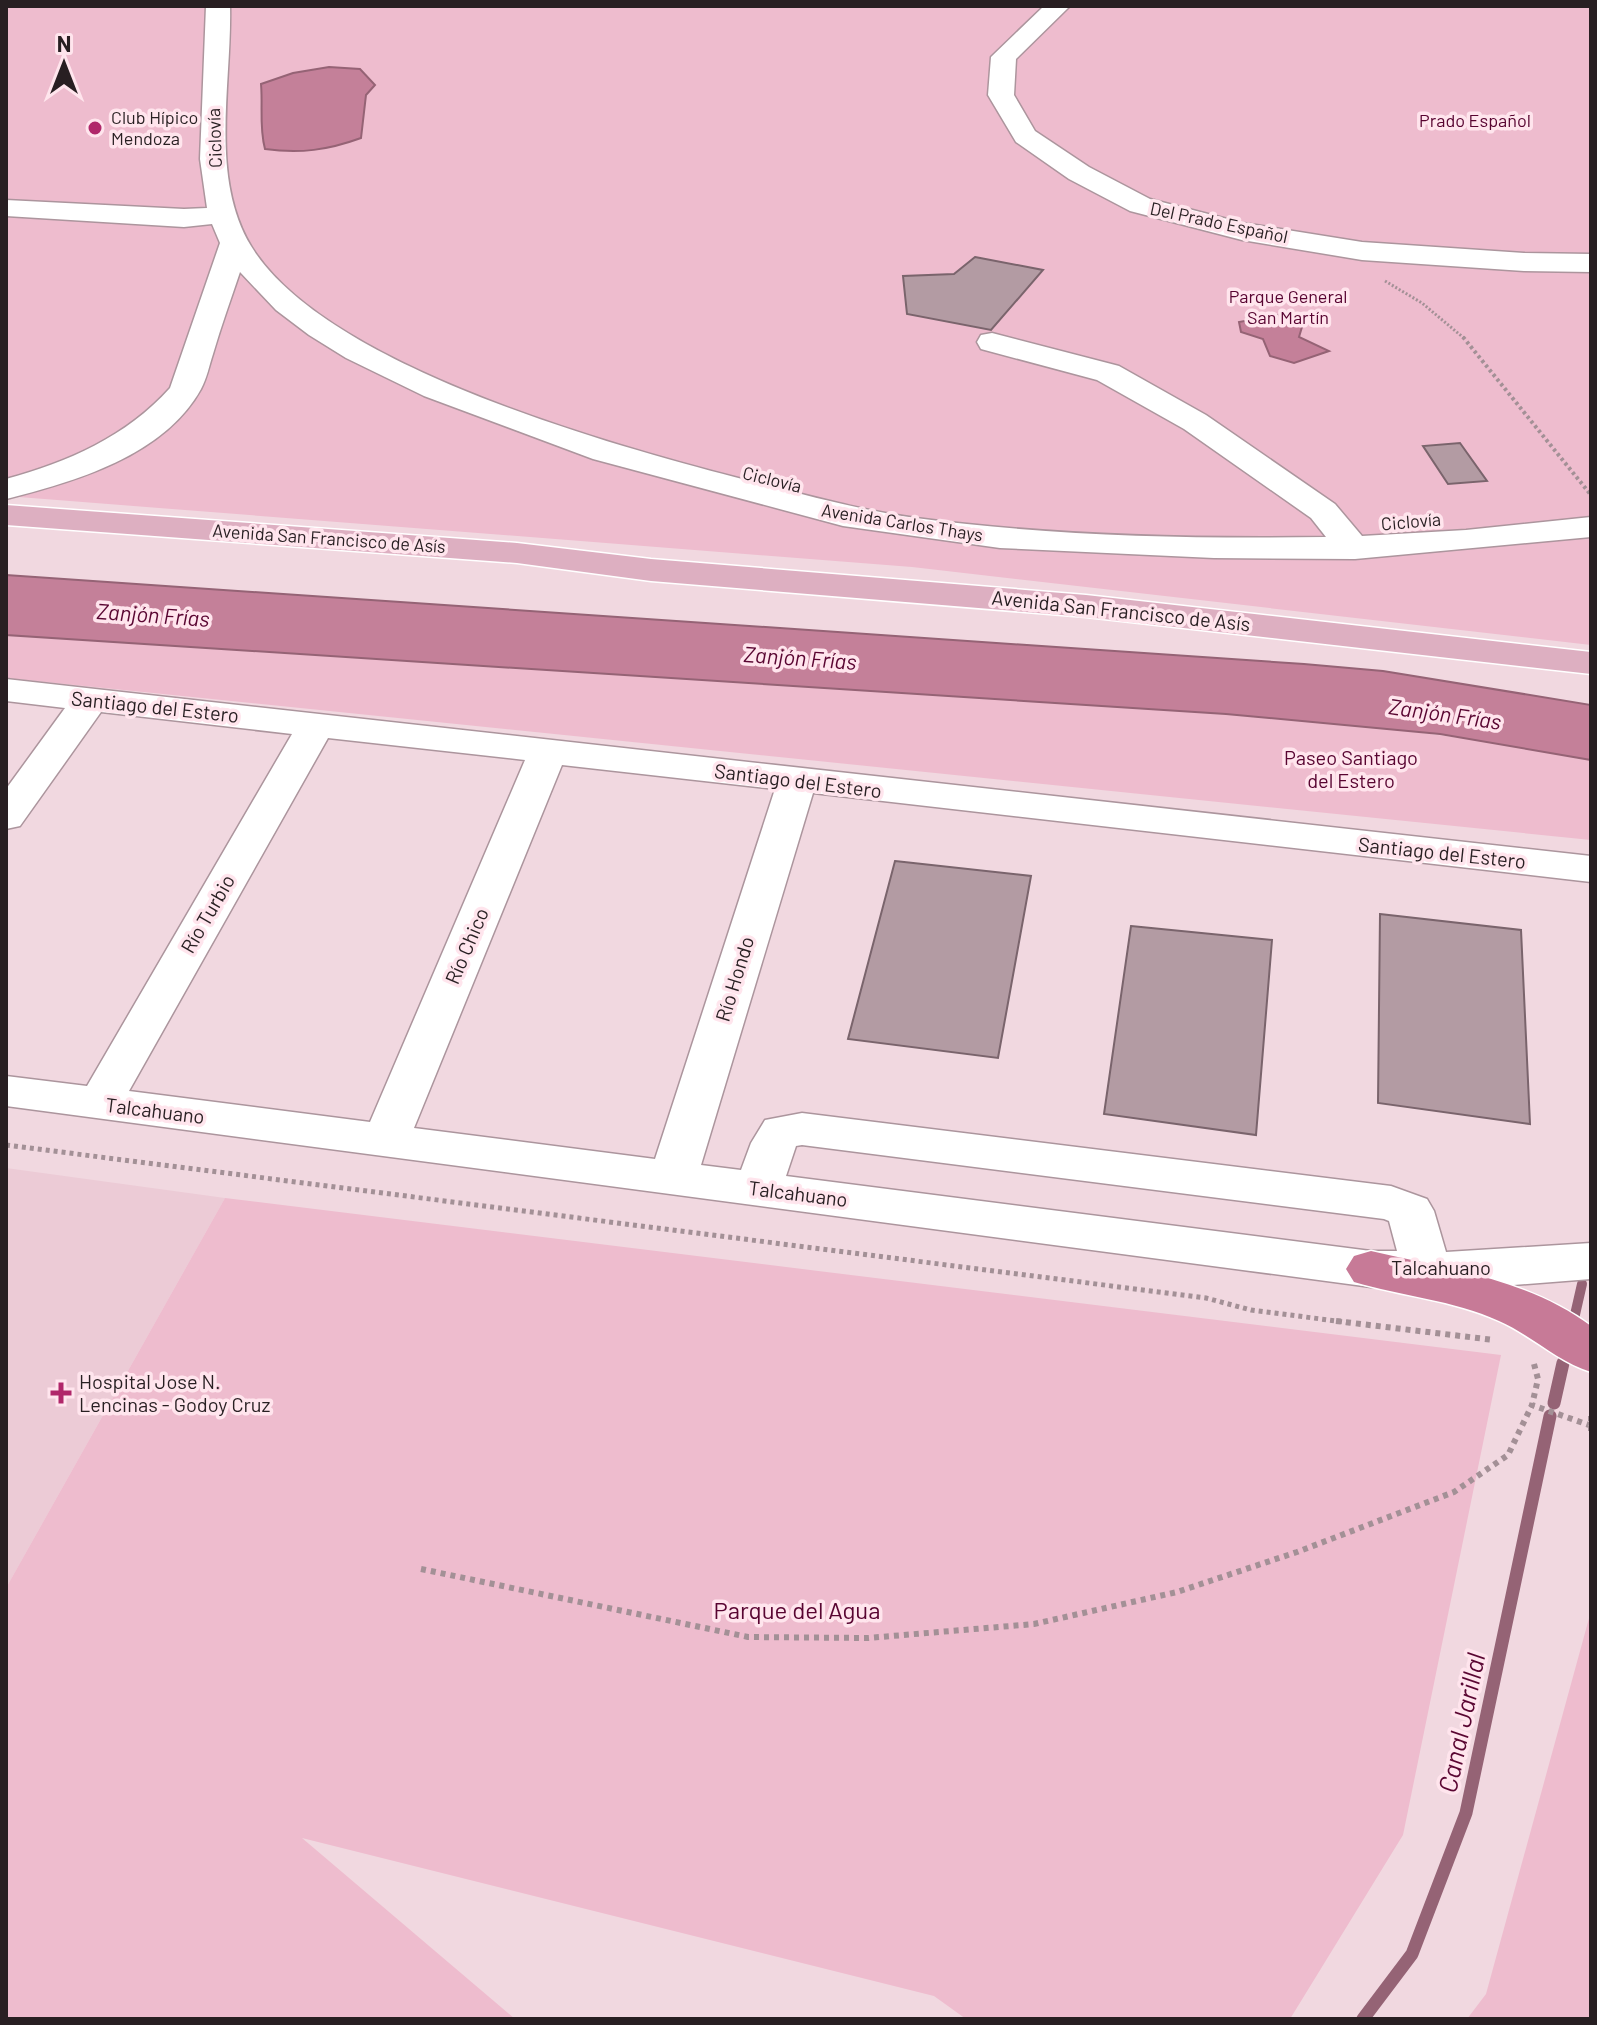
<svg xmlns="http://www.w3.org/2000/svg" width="1597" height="2025" font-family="Barlow,sans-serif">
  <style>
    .built { fill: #eccbd6 }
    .green { fill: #eebcce }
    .water { fill: #c48099; stroke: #956375; stroke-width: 2 }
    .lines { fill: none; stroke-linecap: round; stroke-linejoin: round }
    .stream-far1 { stroke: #956375; stroke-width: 10 }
    .stream { stroke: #956375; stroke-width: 13 }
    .building { fill: #b39ba3; stroke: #7a646c; stroke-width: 2 }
    .minor-casing { stroke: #ac959d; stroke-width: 3 }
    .major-casing { stroke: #fff; stroke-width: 3 }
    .highway-casing { stroke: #fff; stroke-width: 3 }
    .path-far3 { stroke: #a39096; stroke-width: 3; stroke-dasharray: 2 2; stroke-linecap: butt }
    .path-far2 { stroke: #a39096; stroke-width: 4; stroke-dasharray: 3 3; stroke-linecap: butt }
    .path-far1 { stroke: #a39096; stroke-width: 5; stroke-dasharray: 4 4; stroke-linecap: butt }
    .path { stroke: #a39096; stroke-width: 6; stroke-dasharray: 5 5; stroke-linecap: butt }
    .minor { fill: #fff; fill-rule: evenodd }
    .major { fill: #ddafc1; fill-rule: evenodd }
    .highway { fill: #c77a97; fill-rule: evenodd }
    .poi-dot { fill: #b0276a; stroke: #ffe5ed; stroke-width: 3 }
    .labels { text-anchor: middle; stroke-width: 7; stroke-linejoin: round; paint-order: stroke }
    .far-poi-label { font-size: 18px; fill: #281f22; stroke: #ffe5ed; text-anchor: start }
    .far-park-label { font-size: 18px; fill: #580431; stroke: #ffe5ed }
    .far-street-label { font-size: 18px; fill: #281f22; stroke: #ffe5ed }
    .street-label { font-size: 20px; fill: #281f22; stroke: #ffe5ed }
    .park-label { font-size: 20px; fill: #580431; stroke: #ffe5ed }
    .poi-label { font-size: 20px; fill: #281f22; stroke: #ffe5ed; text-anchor: start }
    .water-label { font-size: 22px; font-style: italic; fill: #5a0632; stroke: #ffe5ed }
    .near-park-label { font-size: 24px; fill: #580431; stroke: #ffe5ed }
    .near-water-label { font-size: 26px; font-style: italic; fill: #5a0632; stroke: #ffe5ed }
  </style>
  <rect width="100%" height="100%" fill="#f1d8e0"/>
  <!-- built -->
  <path class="built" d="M 6,1168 L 225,1198 L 6,1588 Z"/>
  <!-- green -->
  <g class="green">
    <path d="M 6,6 L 1591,6 L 1591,645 L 912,567 L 6,496 Z"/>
    <path d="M 6,635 C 304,655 602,674 899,692 C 1131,707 1363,715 1591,760 L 1591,840 L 6,678 Z"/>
    <path d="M 225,1198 L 1501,1355 L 1403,1835 L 1290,2019 L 966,2019 L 934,1996 L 302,1838 L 515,2019 L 6,2019 L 6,1588 Z"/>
    <path d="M 1591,1611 L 1591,2019 L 1467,2019 L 1486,1994 Z"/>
  </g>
  <!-- water -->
  <g class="water">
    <path d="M 329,67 L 360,69 L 375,85 L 366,95 L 361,138 C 328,150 300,154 265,149 C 259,127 263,107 261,84 L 293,73 Z"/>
    <path d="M 1283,314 L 1305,317 L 1299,337 L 1329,351 L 1294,363 L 1270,356 L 1263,339 L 1241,332 L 1239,322 Z"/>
    <path d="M 6,575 L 1304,664 L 1383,671 L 1591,705 L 1591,760 L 1440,734 L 1226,714 L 6,635 Z"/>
  </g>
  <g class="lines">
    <!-- stream-far1 -->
    <path class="stream-far1" d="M 1574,1319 L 1582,1284"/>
    <!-- stream -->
    <g class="stream">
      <path d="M 1554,1403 L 1563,1363"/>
      <path d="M 1363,2019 L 1412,1954 L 1466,1813 L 1550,1416"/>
    </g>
  </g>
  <!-- building -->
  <g class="building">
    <path d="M 975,257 L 1043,270 L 991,330 L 907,314 L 903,276 L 954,274 Z"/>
    <path d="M 1460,443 L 1487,481 L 1448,484 L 1423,446 Z"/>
    <path d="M 895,861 L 1031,876 L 998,1058 L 848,1039 Z"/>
    <path d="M 1380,914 L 1521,930 L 1530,1124 L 1378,1103 Z"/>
    <path d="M 1131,926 L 1272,940 L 1256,1135 L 1104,1114 Z"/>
  </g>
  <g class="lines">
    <defs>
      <g id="minor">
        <path d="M 206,6 L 230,6 C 232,82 209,177 251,246 C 324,366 613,446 746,480 C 803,494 858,510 916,518 C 1051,536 1190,539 1326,537 L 1311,518 L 1184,429 L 1097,380 L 981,349 L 977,342 L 981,335 L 992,333 L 1119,366 L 1206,415 L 1335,504 L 1362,536 L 1466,530 L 1591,517 L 1591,537 L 1355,559 L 1214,558 L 1000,548 L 843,526 L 593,459 L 424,396 L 346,358 L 309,335 L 276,310 L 240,272 C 231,299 221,326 213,354 C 209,366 207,378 201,389 C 164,456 74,482 6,499 L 6,479 C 68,462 126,437 170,388 L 220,243 L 212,224 L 184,227 L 6,216 L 6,200 L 184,209 L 207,208 L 200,159 Z"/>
        <path d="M 1044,6 L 1070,6 L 1016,59 L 1014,95 L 1035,131 L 1089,167 L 1150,199 L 1243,223 L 1362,242 L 1524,253 L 1591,254 L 1591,272 L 1524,271 L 1362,260 L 1242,240 L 1130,211 L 1069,179 L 1016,142 L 988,95 L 991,57 Z"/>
        <path d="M 6,679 L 1591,856 L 1591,882 L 813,793 L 701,1165 L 741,1170 L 751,1143 L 765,1120 L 802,1113 L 1391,1186 L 1427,1199 L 1434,1211 L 1446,1252 L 1591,1243 L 1591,1279 L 1476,1288 L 1371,1287 L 6,1106 L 6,1076 L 87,1086 L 292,734 L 101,712 L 20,826 L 6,829 L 6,789 L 65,708 L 6,701 ZM 328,738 L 525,760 L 370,1122 L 129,1091 ZM 562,765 L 775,789 L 655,1159 L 414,1128 ZM 802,1145 L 1384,1219 L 1389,1221 L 1397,1251 L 1371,1251 L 786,1176 L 796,1146 Z"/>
      </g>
      <path id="major" d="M 6,505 L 517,543 L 651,559 L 1086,595 L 1591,652 L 1591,674 L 1086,617 L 651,581 L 517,563 L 6,525 Z"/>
      <path id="highway" d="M 1371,1251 C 1445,1268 1528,1279 1591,1326 L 1591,1372 C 1558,1362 1531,1335 1499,1321 C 1453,1300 1401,1296 1354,1282 L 1346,1269 L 1354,1256 Z"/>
    </defs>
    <!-- minor casing -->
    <use href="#minor" class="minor-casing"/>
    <!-- major casing -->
    <use href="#major" class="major-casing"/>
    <!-- highway casing -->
    <use href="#highway" class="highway-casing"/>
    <!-- path-far3 -->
    <path class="path-far3" d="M 1385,281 L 1422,303 L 1465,339"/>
    <!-- path-far2 -->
    <path class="path-far2" d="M 1463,337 L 1591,495"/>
    <!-- path-far1 -->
    <path class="path-far1" d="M 6,1145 L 1206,1298 L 1251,1310 L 1352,1323"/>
    <!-- path -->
    <g class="path">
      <path d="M 1336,1321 L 1494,1340"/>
      <path d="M 1534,1364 L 1538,1379 L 1532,1405 L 1589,1425"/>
      <path d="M 1591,1416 L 1591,1431"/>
      <path d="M 421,1569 L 748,1637 L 868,1638 L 1034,1624 L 1177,1592 L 1297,1552 L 1454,1492 L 1508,1455 L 1532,1405"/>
    </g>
    <!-- minor -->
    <use href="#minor" class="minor"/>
    <!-- major -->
    <use href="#major" class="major"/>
    <!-- highway -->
    <use href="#highway" class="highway"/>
  </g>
  <!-- markers -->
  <g class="poi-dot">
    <circle cx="95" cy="128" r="8"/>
    <path d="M57 1381h8v8h8v8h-8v8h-8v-8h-8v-8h8z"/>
  </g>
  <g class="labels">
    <!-- far-poi labels -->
    <g class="far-poi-label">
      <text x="111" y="124">Club Hípico<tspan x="111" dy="21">Mendoza</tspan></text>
    </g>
    <!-- far-park labels -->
    <g class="far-park-label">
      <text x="1475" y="127">Prado Español</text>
      <text x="1288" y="303">Parque General<tspan x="1288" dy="21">San Martín</tspan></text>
    </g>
    <!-- far-street labels -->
    <g class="far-street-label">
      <text transform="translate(215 138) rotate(-92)" y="6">Ciclovía</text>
      <text transform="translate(1219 223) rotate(12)" y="6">Del Prado Español</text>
      <text transform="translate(772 480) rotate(14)" y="6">Ciclovía</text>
      <text transform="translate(1411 522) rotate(-5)" y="6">Ciclovía</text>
      <text transform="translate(902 523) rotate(9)" y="6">Avenida Carlos Thays</text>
      <text transform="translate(329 539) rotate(4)" y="6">Avenida San Francisco de Asís</text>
    </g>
    <!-- street labels -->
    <g class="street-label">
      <text transform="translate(1121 611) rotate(6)" y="7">Avenida San Francisco de Asís</text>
      <text transform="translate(155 707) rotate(6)" y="7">Santiago del Estero</text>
      <text transform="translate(798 781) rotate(7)" y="7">Santiago del Estero</text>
      <text transform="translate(1442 853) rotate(6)" y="7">Santiago del Estero</text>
      <text transform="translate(208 914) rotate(-60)" y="7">Río Turbio</text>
      <text transform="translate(467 946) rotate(-67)" y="7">Río Chico</text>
      <text transform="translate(735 979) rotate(-73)" y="7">Río Hondo</text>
      <text transform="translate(155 1111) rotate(7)" y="7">Talcahuano</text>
      <text transform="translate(798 1194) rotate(7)" y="7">Talcahuano</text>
      <text x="1441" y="1275">Talcahuano</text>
    </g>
    <!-- park labels -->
    <g class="park-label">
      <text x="1351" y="765">Paseo Santiago<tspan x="1351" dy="23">del Estero</tspan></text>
    </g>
    <!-- poi labels -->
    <g class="poi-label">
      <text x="79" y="1389">Hospital Jose N.<tspan x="79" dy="23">Lencinas - Godoy Cruz</tspan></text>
    </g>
    <!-- water labels -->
    <g class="water-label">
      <text transform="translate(153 615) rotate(4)" y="8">Zanjón Frías</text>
      <text transform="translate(800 658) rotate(4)" y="8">Zanjón Frías</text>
      <text transform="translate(1445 714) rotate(8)" y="8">Zanjón Frías</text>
    </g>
    <!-- near-park labels -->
    <g class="near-park-label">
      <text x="797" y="1619">Parque del Agua</text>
    </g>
    <!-- near-water labels -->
    <g class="near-water-label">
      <text transform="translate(1462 1723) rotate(-78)" y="9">Canal Jarillal</text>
    </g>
  </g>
  <!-- border -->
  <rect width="1597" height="2025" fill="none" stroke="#281f22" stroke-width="16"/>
  <!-- north arrow -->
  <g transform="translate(64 64)" stroke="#ffe5ed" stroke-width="6" paint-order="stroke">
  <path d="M0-6L14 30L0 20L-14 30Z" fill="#281f22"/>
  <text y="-12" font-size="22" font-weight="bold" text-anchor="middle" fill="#281f22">N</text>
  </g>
</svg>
